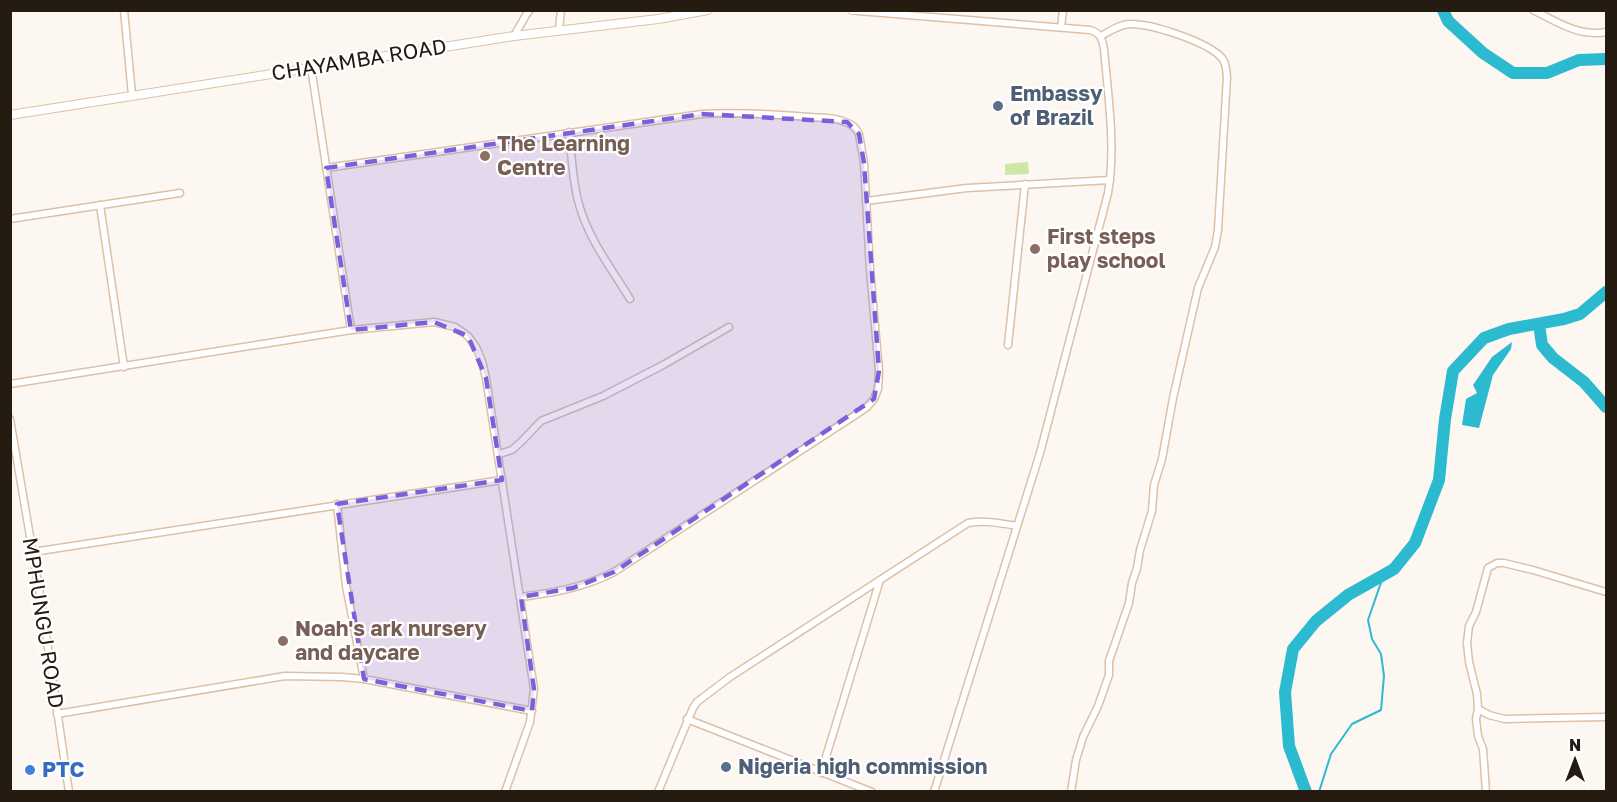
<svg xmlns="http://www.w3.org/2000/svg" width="1617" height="802" font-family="'Golos Text',sans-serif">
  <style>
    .green { fill: #cde7a5 }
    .water { fill: #2bbad0 }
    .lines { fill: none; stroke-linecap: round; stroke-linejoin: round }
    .stream { stroke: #2bbad0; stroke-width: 2 }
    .river { stroke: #2bbad0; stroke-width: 12 }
    .minor-casing { stroke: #ddc0a6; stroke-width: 9 }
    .tertiary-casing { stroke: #ddc0a6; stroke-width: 10 }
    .minor { stroke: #fff; stroke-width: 6 }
    .tertiary { stroke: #fff; stroke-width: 8 }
    .marked { fill: #7b60db; fill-opacity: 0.2; stroke: #7b60db; stroke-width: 4.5; stroke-dasharray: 12 8; stroke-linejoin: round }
    .service-dot { fill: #5c6f8a; stroke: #fff; stroke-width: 2 }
    .education-dot { fill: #8d6e63; stroke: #fff; stroke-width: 2 }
    .shop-dot { fill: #3f7fe0; stroke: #fff; stroke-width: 2 }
    .labels { text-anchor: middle; stroke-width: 4.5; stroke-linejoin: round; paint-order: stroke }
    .street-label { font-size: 21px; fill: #251b11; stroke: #fff }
    .service-label { font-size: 21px; font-weight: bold; fill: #4e5e75; stroke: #fff; text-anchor: start }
    .education-label { font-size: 21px; font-weight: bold; fill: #785e54; stroke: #fff; text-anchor: start }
    .shop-label { font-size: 21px; font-weight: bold; fill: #366cbe; stroke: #fff; text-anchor: start }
  </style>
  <rect width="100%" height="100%" fill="#fdf7f1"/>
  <!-- green -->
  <path class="green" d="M 1028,162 L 1029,174 L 1005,175 L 1005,164 Z"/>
  <!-- water -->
  <path class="water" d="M 1512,342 L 1511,349 L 1493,375 L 1479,428 L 1462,425 L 1466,399 L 1477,393 L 1473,385 L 1492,357 Z"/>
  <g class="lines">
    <!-- stream -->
    <path class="stream" d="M 1319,792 L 1331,754 L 1352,724 L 1381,710 L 1384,676 L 1381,654 L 1372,639 L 1368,620 L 1384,574"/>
    <!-- river -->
    <g class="river">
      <path d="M 1443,10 L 1448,21 L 1483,53 L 1513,73 L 1547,73 L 1579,60 L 1606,59"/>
      <path d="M 1539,324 L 1542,345 L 1553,358 L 1584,382 L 1606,407"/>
      <path d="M 1306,792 L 1289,746 L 1285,692 L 1293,649 L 1316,621 L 1348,595 L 1394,569 L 1415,543 L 1439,480 L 1445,419 L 1453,371 L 1484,338 L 1509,329 L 1564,319 L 1580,314 L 1606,292"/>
    </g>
    <defs>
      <g id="minor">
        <path d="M 124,10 L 132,95"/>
        <path d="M 1533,10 C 1557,22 1579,37 1606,32"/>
        <path d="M 858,11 L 1090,30 C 1101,33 1102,39 1104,49 C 1108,96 1116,146 1108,193 L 1040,453 L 934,792"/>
        <path d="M 1061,27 L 1063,10"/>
        <path d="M 559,29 L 561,10"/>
        <path d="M 514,36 L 526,15 L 530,10"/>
        <path d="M 311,67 L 351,330"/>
        <path d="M 569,132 C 572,159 573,189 582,214 C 593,245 613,271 630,299"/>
        <path d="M 326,168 L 702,114 C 738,112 773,114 809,117 C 820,118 835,117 845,122 C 852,124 856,128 859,134 L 864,163 L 870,270 L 879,371 L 878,389 L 874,399 L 867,407 L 857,414 L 614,572 C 583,588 555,592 521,597"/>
        <path d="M 866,201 L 967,188 L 1110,180"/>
        <path d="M 100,205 L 124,367"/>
        <path d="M 10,219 L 180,193"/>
        <path d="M 1008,345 L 1025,184"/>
        <path d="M 10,384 L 351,330 L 434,322 L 455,327 L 468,336 L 476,347 L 482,361 L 486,378 L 534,689 L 530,722 L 505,792"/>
        <path d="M 10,419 L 42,607 L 69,792"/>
        <path d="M 499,454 L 512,450 L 521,442 L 541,421 L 603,396 L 663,365 L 729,327"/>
        <path d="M 337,504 L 346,586 L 364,679"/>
        <path d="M 33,552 L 502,480"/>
        <path d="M 1478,709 L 1489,715 L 1505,719 L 1606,717"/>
        <path d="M 57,714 L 285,676 L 342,677 L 364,679 L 532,711"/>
        <path d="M 687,719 L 872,792"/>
        <path d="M 821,773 L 880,580"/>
        <path d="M 658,792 L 693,708 L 697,702 L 730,677 L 968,523 C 985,520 1000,523 1017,526"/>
        <path d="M 1071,792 L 1076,760 L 1083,737 L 1098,706 L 1109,675 L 1109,661 L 1129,603 L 1132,583 L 1137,568 L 1140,550 L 1152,511 L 1154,485 L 1162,459 L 1173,398 L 1198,288 L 1215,247 L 1218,230 L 1227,77 C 1226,68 1226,61 1219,55 C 1203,41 1153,24 1131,24 C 1120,24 1110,31 1101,36"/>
        <path d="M 1486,792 L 1483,749 L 1478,736 L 1476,719 L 1478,709 L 1477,694 L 1469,662 L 1467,643 L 1469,626 L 1476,612 L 1488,568 L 1497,563 L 1504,563 L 1533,570 L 1606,592"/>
      </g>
      <g id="tertiary">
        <path d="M 852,10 L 858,10"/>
        <path d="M 10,115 L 514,36 L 658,19 L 708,10"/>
      </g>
    </defs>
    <!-- minor casing -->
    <use href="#minor" class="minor-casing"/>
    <!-- tertiary casing -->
    <use href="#tertiary" class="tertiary-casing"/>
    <!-- minor -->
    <use href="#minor" class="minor"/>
    <!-- tertiary -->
    <use href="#tertiary" class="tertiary"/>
  </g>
  <!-- marked area -->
  <path class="marked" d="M 702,114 L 847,122 L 859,134 L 864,163 L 879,371 L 874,399 L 614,572 L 573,588 L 521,597 L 534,689 L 532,711 L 364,679 L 337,504 L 502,480 L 486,378 L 468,336 L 434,322 L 351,330 L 326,168 Z"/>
  <!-- markers -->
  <g class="service-dot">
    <circle cx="998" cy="106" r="6"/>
    <circle cx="726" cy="767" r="6"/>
  </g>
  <g class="education-dot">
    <circle cx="485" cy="156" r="6"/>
    <circle cx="1035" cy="249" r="6"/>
    <circle cx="283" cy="641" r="6"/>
  </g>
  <circle class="shop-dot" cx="30" cy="770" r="6"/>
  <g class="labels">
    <!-- street labels -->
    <g class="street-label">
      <text transform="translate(359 60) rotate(-9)" y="7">CHAYAMBA ROAD</text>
      <text transform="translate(43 623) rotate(81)" y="7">MPHUNGU ROAD</text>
    </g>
    <!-- service labels -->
    <g class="service-label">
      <text x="1010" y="101">Embassy<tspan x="1010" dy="24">of Brazil</tspan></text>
      <text x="738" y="774">Nigeria high commission</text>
    </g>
    <!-- education labels -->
    <g class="education-label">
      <text x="497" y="151">The Learning<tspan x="497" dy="24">Centre</tspan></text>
      <text x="1047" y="244">First steps<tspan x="1047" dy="24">play school</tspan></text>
      <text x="295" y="636">Noah's ark nursery<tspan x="295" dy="24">and daycare</tspan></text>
    </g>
    <!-- shop labels -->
    <g class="shop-label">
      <text x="42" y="777">PTC</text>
    </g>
  </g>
  <!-- border -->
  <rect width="1617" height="802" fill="none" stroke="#251b11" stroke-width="24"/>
  <!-- north arrow -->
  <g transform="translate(1575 760)" stroke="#ffffff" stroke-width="4.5" paint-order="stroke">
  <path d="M0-4.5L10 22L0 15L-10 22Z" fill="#251b11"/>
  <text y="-9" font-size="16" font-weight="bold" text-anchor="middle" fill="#251b11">N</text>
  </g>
</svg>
